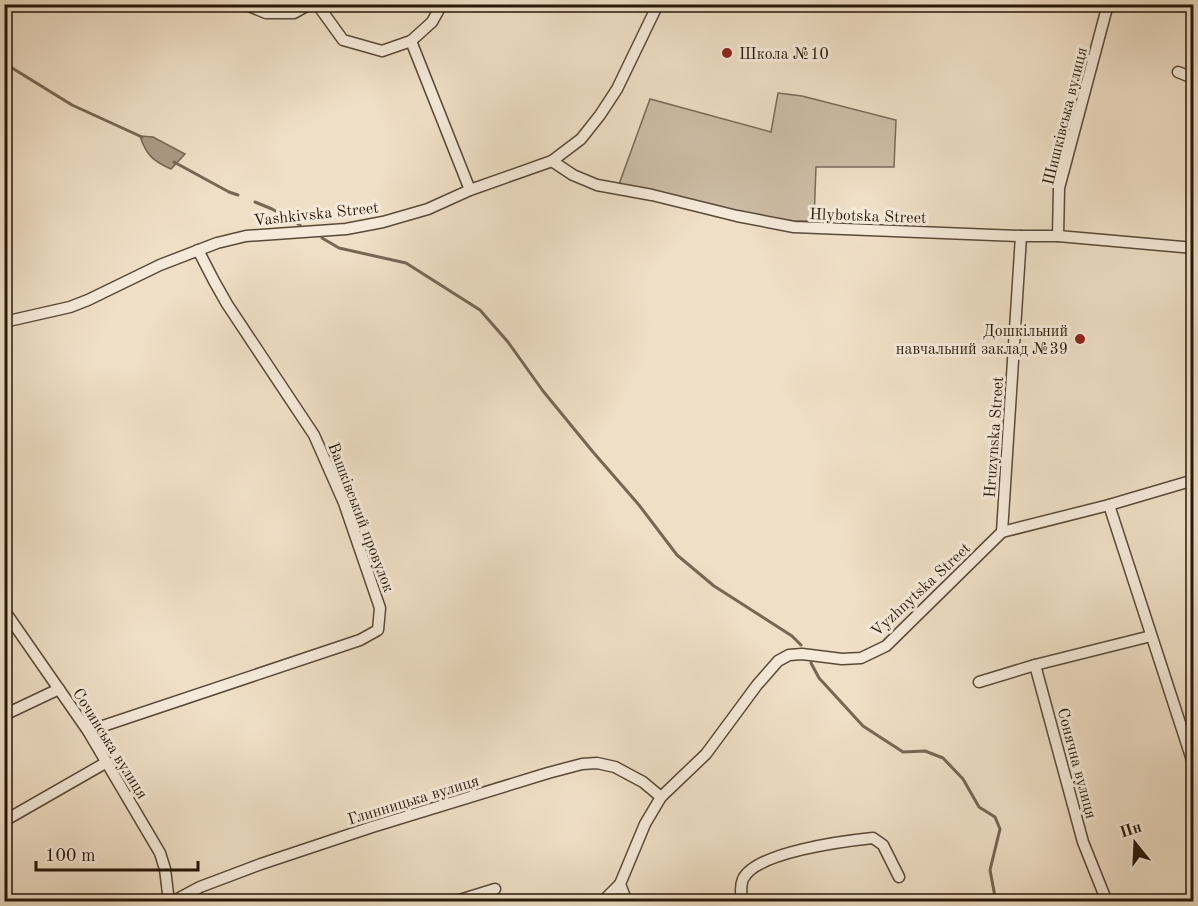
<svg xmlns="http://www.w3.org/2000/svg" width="1198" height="906" font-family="'Old Standard TT',serif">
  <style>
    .green { fill: #cdbda6; stroke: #7a6a58; stroke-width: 1.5 }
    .water { fill: #ab9b86; stroke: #766754; stroke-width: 1.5 }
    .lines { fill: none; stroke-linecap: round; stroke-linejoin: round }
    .stream { stroke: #766754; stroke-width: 3 }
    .street-casing { stroke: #594a38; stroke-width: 13 }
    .street { stroke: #f5eada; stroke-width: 10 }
    .poi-dot { fill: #8f2418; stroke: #f5eada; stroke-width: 2 }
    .labels { text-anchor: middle; stroke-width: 6; stroke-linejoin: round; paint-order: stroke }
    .poi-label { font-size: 16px; fill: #271809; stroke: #f5eada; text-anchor: start }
    .street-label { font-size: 16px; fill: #271809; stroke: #f5eada }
  </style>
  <rect width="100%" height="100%" fill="#efdfc6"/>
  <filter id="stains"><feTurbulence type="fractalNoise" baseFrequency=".00333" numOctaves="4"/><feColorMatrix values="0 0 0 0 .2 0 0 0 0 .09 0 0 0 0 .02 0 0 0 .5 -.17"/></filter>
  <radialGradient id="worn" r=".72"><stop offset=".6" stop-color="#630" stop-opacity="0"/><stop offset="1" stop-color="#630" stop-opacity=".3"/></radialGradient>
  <!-- green -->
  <path class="green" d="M 778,93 L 802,96 L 896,120 L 894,167 L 816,167 L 814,221 L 794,221 L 738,213 L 618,187 L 650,99 L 771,132 Z"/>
  <!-- water -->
  <path class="water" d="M 140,136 L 153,137 L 185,154 L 171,169 C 153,161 146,155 140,136 Z"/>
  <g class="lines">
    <!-- stream -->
    <g class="stream">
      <path d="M 4,63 L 72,105 L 142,137"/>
      <path d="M 174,162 L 229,192 L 238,195"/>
      <path d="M 255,202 L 272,209 L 300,225"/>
      <path d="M 322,238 L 339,248 L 406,263 L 480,310 L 508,342 L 543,391 L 593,452 L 639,505 L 677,555 L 714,586 L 792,636 L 801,645"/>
      <path d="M 811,663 L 819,678 L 863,726 L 903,752 L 925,751 L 943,758 L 963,779 L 979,807 L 995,817 L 1000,829 L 990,870 L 996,902"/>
    </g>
    <defs>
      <g id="street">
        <path d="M 244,4 L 266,13 L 294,13 L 310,4"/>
        <path d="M 317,4 L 343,40 L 382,51 L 411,41 L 432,22 L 442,4"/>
        <path d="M 411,41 L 470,190"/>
        <path d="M 1178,72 L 1193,78 L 1194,83"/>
        <path d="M 552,161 L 573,175 L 597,185 L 652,195 L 737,216 L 794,227 L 1021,236 L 1058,236 L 1194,248"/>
        <path d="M 1058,236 L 1059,188 L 1108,4"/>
        <path d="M 4,322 L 70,307 L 88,300 L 160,265 L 217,243 L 246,236 L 346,229 L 383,222 L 428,209 L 470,190 L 552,161 L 581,139 L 600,115 L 617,89 L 658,4"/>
        <path d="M 1109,505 L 1194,766"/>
        <path d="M 1002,532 L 1021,236"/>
        <path d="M 4,610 L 88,731 L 160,853 L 165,869 L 169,902"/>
        <path d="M 979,682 L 1035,665"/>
        <path d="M 4,715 L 59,689"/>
        <path d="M 88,731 L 360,640 L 378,630 L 380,608 L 344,503 L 314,435 L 227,304 L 214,281 L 198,250"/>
        <path d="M 4,821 L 107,762"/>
        <path d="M 620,884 L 627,902"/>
        <path d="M 172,902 L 200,887 L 261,864 L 372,827 L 548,773 L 582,764 L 597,763 L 615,767 L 643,782 L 661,797"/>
        <path d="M 453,902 L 495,889"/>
        <path d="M 602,902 L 620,884 L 645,824 L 661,797 L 706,754 L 757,685 L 778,661 L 789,655 L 802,654 L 842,659 L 861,658 L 886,646 L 1002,532 L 1109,505 L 1194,480"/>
        <path d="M 742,902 C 741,894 740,886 743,879 C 756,852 844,841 873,838 L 883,845 L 899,877"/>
        <path d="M 1107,902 L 1083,842 L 1035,665 L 1151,636"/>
      </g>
    </defs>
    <!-- street casing -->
    <use href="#street" class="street-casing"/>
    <!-- street -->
    <use href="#street" class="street"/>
  </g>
  <!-- markers -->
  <g class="poi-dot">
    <circle cx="727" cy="53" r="6"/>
    <circle cx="1080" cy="339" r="6"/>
  </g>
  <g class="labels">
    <!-- poi labels -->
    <g class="poi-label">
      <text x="739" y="59">Школа №10</text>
      <text x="1068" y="336" text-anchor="end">Дошкільний<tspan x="1068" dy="18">навчальний заклад №39</tspan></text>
    </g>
    <!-- street labels -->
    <g class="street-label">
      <text transform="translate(1064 116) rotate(-76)" y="6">Шишківська вулиця</text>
      <text transform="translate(316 213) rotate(-6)" y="6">Vashkivska Street</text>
      <text transform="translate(868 215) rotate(2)" y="6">Hlybotska Street</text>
      <text transform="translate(993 437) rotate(-86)" y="6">Hruzynska Street</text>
      <text transform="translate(362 517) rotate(69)" y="6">Вашківський провулок</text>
      <text transform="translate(920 589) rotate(-43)" y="6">Vyzhnytska Street</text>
      <text transform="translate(111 743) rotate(58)" y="6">Сочинська вулиця</text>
      <text transform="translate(1078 763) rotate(75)" y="6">Сонячна вулиця</text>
      <text transform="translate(413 799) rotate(-17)" y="6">Глинницька вулиця</text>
    </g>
  </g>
  <!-- margin -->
  <rect width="1198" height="906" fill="none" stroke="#efdfc6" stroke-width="24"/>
  <rect x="6" y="6" width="1186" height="894" fill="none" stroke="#271809" stroke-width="3"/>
  <rect x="12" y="12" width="1174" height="882" fill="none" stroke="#271809" stroke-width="1.5"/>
  <!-- north arrow -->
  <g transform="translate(1135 843) rotate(342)" stroke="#f5eada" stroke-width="4.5" paint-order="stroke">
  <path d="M0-4.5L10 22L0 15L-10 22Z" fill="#271809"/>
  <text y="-9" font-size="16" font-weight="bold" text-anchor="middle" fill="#271809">Пн</text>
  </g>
  <!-- scale -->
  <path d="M36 861v9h162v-9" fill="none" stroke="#271809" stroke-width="3"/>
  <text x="45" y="861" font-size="18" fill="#271809" stroke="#f5eada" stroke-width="4.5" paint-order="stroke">100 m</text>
  <rect width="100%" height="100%" filter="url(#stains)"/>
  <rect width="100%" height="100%" fill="url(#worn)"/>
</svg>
